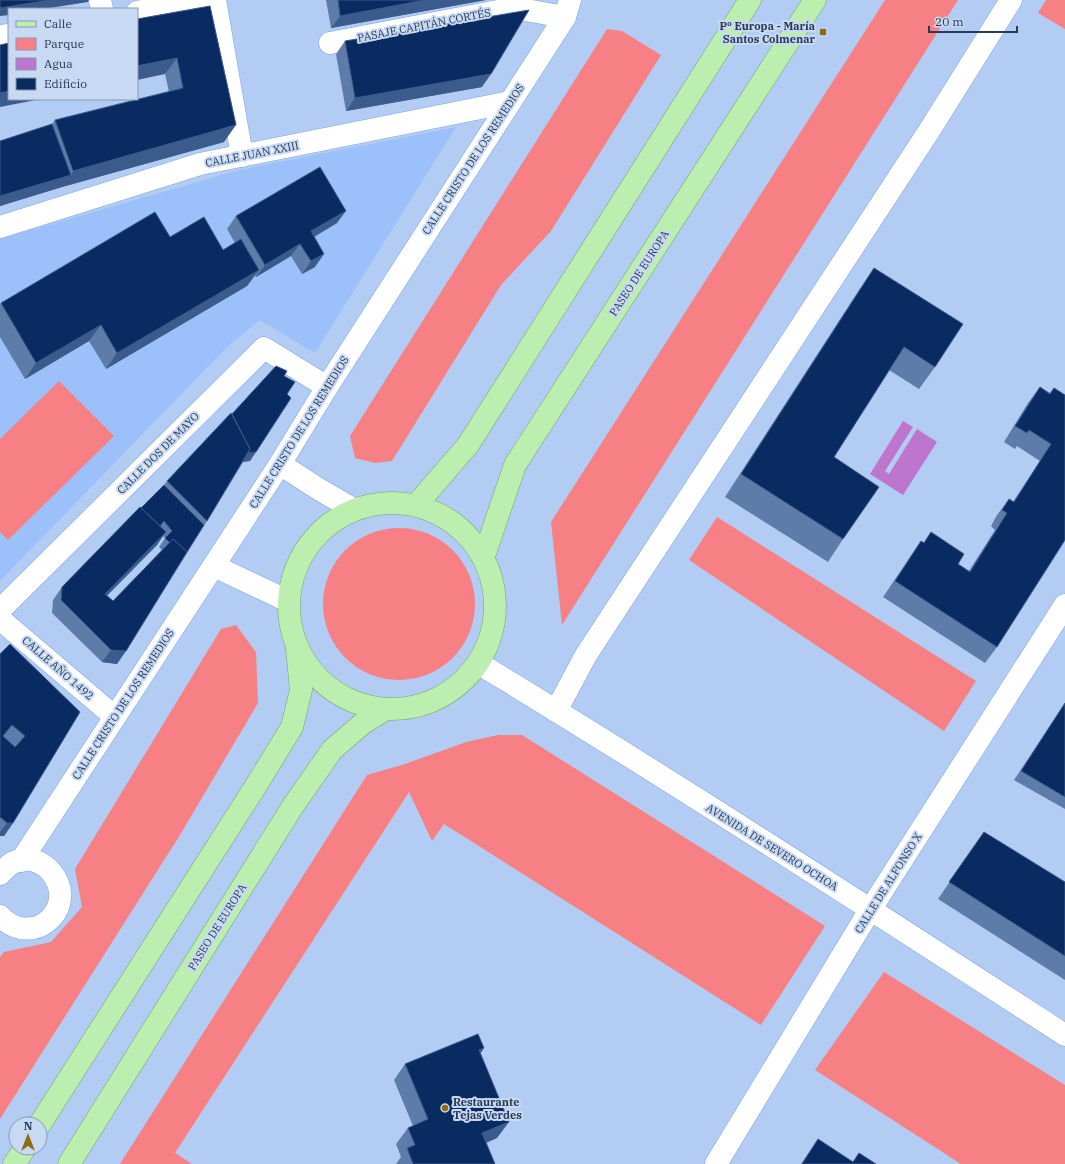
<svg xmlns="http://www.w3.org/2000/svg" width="1065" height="1164" font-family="'IBM Plex Serif',serif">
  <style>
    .built { fill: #9cc0f9 }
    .green { fill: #f68083 }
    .water { fill: #bd75ce }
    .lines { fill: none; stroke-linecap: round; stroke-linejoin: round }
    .street-casing { stroke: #7ca3e3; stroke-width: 23 }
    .primary-casing { stroke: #6ba86c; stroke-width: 23 }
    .street { stroke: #fff; stroke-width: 22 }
    .primary { stroke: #bbeeaf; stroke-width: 22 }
    .wall { fill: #5e7caa; fill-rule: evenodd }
    .shaded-wall { fill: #3c5b8d }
    .building { fill: #092b61; stroke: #3c5b8d; fill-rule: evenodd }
    .poi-dot { fill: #926811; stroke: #c8d9f3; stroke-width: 1.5 }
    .labels { text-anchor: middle; stroke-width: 4; stroke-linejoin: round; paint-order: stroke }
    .street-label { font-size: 11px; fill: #293a54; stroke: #c8d9f3 }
    .poi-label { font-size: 11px; font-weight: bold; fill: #293a54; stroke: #c8d9f3; text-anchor: end }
  </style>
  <rect width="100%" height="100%" fill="#b3ccf3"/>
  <!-- built -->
  <path class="built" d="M 456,127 L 315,353 L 260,320 L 229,345 L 0,581 L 0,239 L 239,170 Z"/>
  <!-- green -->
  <g class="green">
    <path d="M 885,0 L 958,0 L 562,625 L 551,522 Z"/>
    <path d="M 1046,0 L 1065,0 L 1065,29 L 1038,13 Z"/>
    <path d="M 607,29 L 622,31 L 661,55 L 551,231 L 501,285 L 392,461 L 375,463 L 355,458 L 350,436 Z"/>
    <path d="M 59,381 L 114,436 L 8,540 L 0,532 L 0,439 Z"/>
    <path d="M 717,517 L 976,681 L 944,731 L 689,560 Z"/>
    <circle cx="399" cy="604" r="76"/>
    <path d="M 236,625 L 256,652 L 258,703 L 180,835 L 0,1119 L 0,957 L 4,952 L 51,942 L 82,907 L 75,869 L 221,629 Z"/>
    <path d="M 498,735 L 522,735 L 825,926 L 761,1025 L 444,824 L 432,841 L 409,792 L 175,1153 L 192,1164 L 120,1164 L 367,775 L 405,764 L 466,742 Z"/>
    <path d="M 884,972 L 1065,1085 L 1065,1164 L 961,1164 L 815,1070 Z"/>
  </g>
  <!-- water -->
  <path class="water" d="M 903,421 L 913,427 L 885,471 L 889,474 L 917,429 L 937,442 L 903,495 L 870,474 Z"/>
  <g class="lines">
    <defs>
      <g id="street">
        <path d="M 100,0 L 102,9"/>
        <path d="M 215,0 L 242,156"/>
        <path d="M 137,12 L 199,0"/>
        <path d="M 0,36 L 9,35"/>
        <path d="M 330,43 L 514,8 L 565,17"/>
        <path d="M 0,227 L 200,164 L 510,102"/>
        <path d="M 280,464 L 317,488 L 353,509"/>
        <path d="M 214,566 L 288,601"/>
        <path d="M 0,610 L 264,348 L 327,387"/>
        <path d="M 0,619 L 115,717"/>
        <path d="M 478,663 C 676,783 870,909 1065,1035"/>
        <path d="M 556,711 L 586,655 L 929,131 L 1011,0"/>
        <path d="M 21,861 L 280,464 L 327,387 L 565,17 L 570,0"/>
        <path d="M 0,874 C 3,871 6,868 9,865 C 40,844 78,889 51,918 C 46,923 40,927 33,928 C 19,930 10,926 0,916"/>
        <path d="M 716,1164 L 870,910 L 1065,605"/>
      </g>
      <g id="primary">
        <circle cx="392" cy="606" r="103"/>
        <path d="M 417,504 L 468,445 L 750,0"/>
        <path d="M 484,556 L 515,465 L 815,0"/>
        <path d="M 40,1124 L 257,784 L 292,727 L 301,690 L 297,649"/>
        <path d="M 14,1164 L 25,1148"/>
        <path d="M 69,1164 L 293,806 L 332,750 L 362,724 L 386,709"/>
      </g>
    </defs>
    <!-- street casing -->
    <use href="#street" class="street-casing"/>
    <!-- primary casing -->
    <use href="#primary" class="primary-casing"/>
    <!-- street -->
    <use href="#street" class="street"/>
    <!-- primary -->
    <use href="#primary" class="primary"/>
  </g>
  <!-- wall -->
  <g class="wall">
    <path d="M 326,0 L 486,0 L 331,28 Z"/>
    <path d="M 210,6 L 224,142 L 62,187 L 0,206 L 0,141 L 52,124 L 55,120 L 169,92 L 165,74 Z"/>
    <path d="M 345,41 L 482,87 L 346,111 L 336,54 Z"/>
    <path d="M 236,216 L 337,223 L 314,237 L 315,267 L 302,274 L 291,256 L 256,277 L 255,275 L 247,286 L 106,369 L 89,341 L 25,379 L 0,337 L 0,305 L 1,303 L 170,237 L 223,250 L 235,243 L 227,229 Z"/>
    <path d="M 874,268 L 935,367 L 919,389 L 889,370 L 834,457 L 843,539 L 828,562 L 725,497 L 859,290 Z"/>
    <path d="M 284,376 L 287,394 L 250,461 L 243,462 L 207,521 L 117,664 L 102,662 L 52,613 L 53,600 L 62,587 L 164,485 L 167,481 L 232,414 ZM 163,536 L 165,538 L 159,547 L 162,550 L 113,601 L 107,595 L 157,545 Z"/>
    <path d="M 1040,387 L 1050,393 L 1054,388 L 1065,395 L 997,647 L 985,663 L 883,597 L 921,541 L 924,543 L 931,532 L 958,564 L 969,571 L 995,530 L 991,526 L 997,515 L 1009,499 L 1013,502 L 1040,461 L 1017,446 L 1015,449 L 1004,442 L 1028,403 Z"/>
    <path d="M 0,654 L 80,712 L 13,823 L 4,836 L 0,836 Z"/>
    <path d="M 1065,703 L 1065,809 L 1014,780 Z"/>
    <path d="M 984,832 L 1065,882 L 1065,980 L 938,899 Z"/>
    <path d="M 484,1048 L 480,1054 L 497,1138 L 486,1143 L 495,1164 L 396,1164 L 401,1157 L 396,1144 L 408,1128 L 413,1126 L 394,1080 L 405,1064 Z"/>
    <path d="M 818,1139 L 853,1162 L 876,1164 L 801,1164 Z"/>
  </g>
  <!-- shaded-wall -->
  <g class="shaded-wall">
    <path d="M 51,0 L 89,0 L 88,2 L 43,9 L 9,9 L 9,15 L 0,16 L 0,8 Z"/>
    <path d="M 425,0 L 486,0 L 331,28 L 340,16 Z"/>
    <path d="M 177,58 L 165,74 L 137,80 L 137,66 Z"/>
    <path d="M 491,74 L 482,87 L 346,111 L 355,98 Z"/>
    <path d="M 9,91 L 9,99 L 41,99 L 0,107 L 0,93 Z"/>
    <path d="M 236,125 L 224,142 L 62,187 L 0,206 L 0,196 L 71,175 L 73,171 Z"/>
    <path d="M 346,211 L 337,223 L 302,244 L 311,231 Z"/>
    <path d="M 300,244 L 291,256 L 256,277 L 265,265 Z"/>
    <path d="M 324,254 L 315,267 L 302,274 L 311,261 Z"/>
    <path d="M 259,270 L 247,286 L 106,369 L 117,353 Z"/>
    <path d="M 101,325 L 89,341 L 25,379 L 36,363 Z"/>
    <path d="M 256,452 L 250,461 L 242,462 L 248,453 Z"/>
    <path d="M 166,532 L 157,545 L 96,607 L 105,594 Z"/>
    <path d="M 111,650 L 126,651 L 117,664 L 102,662 Z"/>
    <path d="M 7,823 L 13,823 L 4,836 L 0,836 L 0,832 Z"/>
    <path d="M 484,1048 L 473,1064 L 479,1050 Z"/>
    <path d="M 509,1122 L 497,1138 L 471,1149 L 482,1133 Z"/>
  </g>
  <!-- building -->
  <g class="building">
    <path d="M 0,0 L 51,0 L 0,8 Z"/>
    <path d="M 338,0 L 425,0 L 340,16 Z"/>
    <path d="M 210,6 L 236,125 L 73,171 L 55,120 L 183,88 L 177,58 L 137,66 L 137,19 Z"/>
    <path d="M 529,10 L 491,74 L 355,98 L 345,41 Z"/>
    <path d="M 9,43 L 9,91 L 0,93 L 0,45 Z"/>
    <path d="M 52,124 L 71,175 L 0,196 L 0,141 Z"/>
    <path d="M 320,167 L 346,211 L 311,231 L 324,254 L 311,261 L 300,244 L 265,265 L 236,216 Z"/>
    <path d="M 155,212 L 170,237 L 204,217 L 223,250 L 241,239 L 259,270 L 117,353 L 101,325 L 36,363 L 1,303 Z"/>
    <path d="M 874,268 L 963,324 L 935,367 L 904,347 L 834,457 L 879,487 L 843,539 L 741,474 Z"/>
    <path d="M 276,366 L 287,371 L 284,376 L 295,382 L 287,394 L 291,398 L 256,452 L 248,453 L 250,449 L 232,414 Z"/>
    <path d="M 1040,387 L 1050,394 L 1054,388 L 1065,395 L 1065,540 L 997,647 L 895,581 L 921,541 L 924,543 L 931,532 L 964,554 L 958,564 L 970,572 L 1007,513 L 1002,510 L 1009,499 L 1014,502 L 1051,444 L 1029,430 L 1027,433 L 1015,426 Z"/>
    <path d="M 231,413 L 250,449 L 207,521 L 167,481 Z"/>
    <path d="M 164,485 L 204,525 L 187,552 L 173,539 L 170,543 L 165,538 L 172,531 L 164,521 L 160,526 L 141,508 Z"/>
    <path d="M 140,507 L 166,532 L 105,594 L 113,601 L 173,539 L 187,552 L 126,651 L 111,650 L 61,600 L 62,587 Z"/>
    <path d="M 10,644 L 80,712 L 13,823 L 7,823 L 0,817 L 0,654 ZM 12,725 L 25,736 L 15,747 L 3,736 Z"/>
    <path d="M 1065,703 L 1065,797 L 1021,771 Z"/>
    <path d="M 984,832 L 1065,882 L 1065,956 L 949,882 Z"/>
    <path d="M 478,1034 L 484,1048 L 479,1050 L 509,1122 L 482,1133 L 495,1164 L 413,1164 L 407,1148 L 415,1145 L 408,1128 L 428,1119 L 405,1064 Z"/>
    <path d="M 818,1139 L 853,1162 L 859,1153 L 876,1164 L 802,1164 Z"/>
  </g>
  <!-- markers -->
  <g class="poi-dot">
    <rect x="819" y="28" width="8" height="8" rx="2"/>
    <circle cx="445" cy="1108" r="4"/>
  </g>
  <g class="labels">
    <!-- street labels -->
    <g class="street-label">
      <text transform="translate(424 25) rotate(-11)" y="4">PASAJE CAPITÁN CORTÉS</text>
      <text transform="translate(252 154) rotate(-11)" y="4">CALLE JUAN XXIII</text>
      <text transform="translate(473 159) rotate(-57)" y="4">CALLE CRISTO DE LOS REMEDIOS</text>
      <text transform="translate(639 273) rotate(-57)" y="4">PASEO DE EUROPA</text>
      <text transform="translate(299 432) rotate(-58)" y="4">CALLE CRISTO DE LOS REMEDIOS</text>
      <text transform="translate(158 453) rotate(-45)" y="4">CALLE DOS DE MAYO</text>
      <text transform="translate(58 668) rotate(41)" y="4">CALLE AÑO 1492</text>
      <text transform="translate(123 704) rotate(-57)" y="4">CALLE CRISTO DE LOS REMEDIOS</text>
      <text transform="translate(772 847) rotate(32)" y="4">AVENIDA DE SEVERO OCHOA</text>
      <text transform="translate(888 883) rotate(-58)" y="4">CALLE DE ALFONSO X</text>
      <text transform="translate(217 927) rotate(-58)" y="4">PASEO DE EUROPA</text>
    </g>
    <!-- poi labels -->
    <g class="poi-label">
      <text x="815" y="30">Pº Europa - María<tspan x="815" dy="13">Santos Colmenar</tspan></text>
      <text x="453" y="1106" text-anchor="start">Restaurante<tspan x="453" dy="13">Tejas Verdes</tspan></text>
    </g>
  </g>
  <!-- legend -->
  <rect x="8" y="8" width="130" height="92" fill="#c8d9f3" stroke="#8899b3"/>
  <rect x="16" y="21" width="20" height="6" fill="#bbeeaf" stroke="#8899b3"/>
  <text x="44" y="28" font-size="12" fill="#293a54">Calle</text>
  <rect x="16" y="38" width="20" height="12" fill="#f68083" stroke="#8899b3"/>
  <text x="44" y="48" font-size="12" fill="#293a54">Parque</text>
  <rect x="16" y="58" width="20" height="12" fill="#bd75ce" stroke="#8899b3"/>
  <text x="44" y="68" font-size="12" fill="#293a54">Agua</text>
  <rect x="16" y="78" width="20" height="12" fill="#092b61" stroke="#8899b3"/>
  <text x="44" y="88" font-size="12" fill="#293a54">Edificio</text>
  <!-- north arrow -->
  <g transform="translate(28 1136)"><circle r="19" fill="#c8d9f3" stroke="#8899b3"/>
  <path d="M0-3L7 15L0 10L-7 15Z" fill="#926811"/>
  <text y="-6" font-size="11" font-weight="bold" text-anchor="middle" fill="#293a54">N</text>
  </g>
  <!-- scale -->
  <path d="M929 26v6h88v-6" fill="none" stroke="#293a54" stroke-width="2"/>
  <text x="935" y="26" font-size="12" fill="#293a54" stroke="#c8d9f3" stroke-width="3" paint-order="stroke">20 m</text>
</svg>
